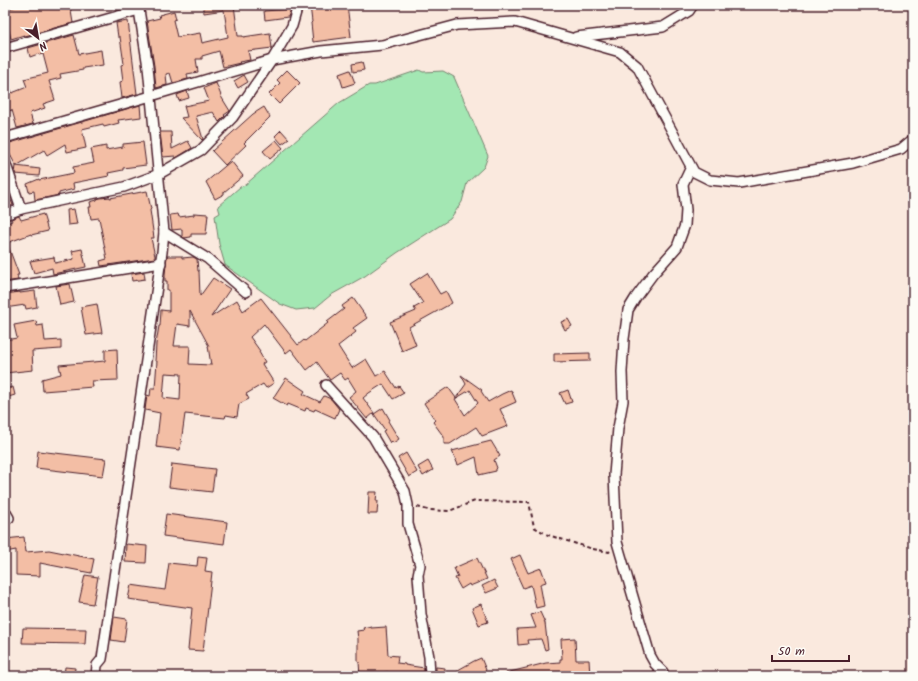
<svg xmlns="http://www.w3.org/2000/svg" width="918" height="681" font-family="Kalam,sans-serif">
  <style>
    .green { fill: #a3e7b3; stroke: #76836f }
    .building { fill: #f3bea5; stroke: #4a1f2b; fill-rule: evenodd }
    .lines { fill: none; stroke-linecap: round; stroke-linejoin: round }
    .minor-casing { stroke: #4a1f2b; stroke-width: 12 }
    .path { stroke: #4a1f2b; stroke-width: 2; stroke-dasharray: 4 3; stroke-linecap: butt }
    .minor { stroke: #fdfcf7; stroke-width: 9 }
  </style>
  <rect width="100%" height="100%" fill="#fae9de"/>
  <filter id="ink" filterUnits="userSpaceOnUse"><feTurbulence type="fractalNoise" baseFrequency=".025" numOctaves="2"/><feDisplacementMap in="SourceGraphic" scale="8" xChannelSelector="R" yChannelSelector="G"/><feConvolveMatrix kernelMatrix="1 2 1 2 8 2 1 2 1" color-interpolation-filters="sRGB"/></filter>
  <g filter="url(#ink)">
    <!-- green -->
    <path class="green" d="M 419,70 L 423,72 L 443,71 L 454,77 L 488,156 L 484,167 L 467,183 L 462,202 L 450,219 L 397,253 L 365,276 L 331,295 L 315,308 L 296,310 L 280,304 L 225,265 L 219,244 L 215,216 L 220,213 L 218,206 L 240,187 L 245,185 L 339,103 L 369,85 L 375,85 Z"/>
    <!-- building -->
    <g class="building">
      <path d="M 20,5 L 70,5 L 73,23 L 25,36 L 24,35 L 11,39 L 7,22 L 5,22 L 5,10 Z"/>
      <path d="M 203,5 L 234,5 L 238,36 L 243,36 L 243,37 L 270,33 L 272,48 L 248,51 L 250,60 L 239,62 L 240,63 L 223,67 L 219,51 L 202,56 L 202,59 L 196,59 L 198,72 L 187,74 L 188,79 L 173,83 L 170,73 L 166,74 L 167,85 L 156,88 L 154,66 L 147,21 L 160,18 L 159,15 L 174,11 L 176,19 L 173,20 L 177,37 L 200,33 L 202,43 L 228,37 L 224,10 L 204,13 Z"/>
      <path d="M 310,5 L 347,5 L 351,37 L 313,42 L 311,23 L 312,22 Z"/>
      <path d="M 291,9 L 288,17 L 265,20 L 264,11 Z"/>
      <path d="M 128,21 L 137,94 L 122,98 L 120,82 L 123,81 L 121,65 L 124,64 L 120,37 L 118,37 L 116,23 Z"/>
      <path d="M 74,35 L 79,54 L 101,50 L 103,65 L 83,68 L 83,70 L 60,74 L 61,78 L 49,81 L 55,100 L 43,104 L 45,108 L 30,113 L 33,124 L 17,128 L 12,110 L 5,112 L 5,77 L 6,76 L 12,93 L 27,87 L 24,79 L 48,73 L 43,54 L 39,55 L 38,54 L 30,57 L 28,48 Z"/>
      <path d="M 362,62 L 364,70 L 353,72 L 352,64 Z"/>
      <path d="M 287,70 L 300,83 L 279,104 L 269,94 L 280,83 L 277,80 Z"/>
      <path d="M 350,70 L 355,83 L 343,87 L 339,74 Z"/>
      <path d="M 244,75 L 248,82 L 238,88 L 234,81 Z"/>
      <path d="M 216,83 L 222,98 L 230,111 L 224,115 L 225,116 L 219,122 L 213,112 L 196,116 L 203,139 L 202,140 L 181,118 L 187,117 L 184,106 L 209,101 L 204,88 Z"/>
      <path d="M 187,91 L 189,98 L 179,101 L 177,95 Z"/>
      <path d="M 140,105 L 141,117 L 118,120 L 119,123 L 104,127 L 103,124 L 82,129 L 86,148 L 67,152 L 65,144 L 47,155 L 44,150 L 16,166 L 5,145 L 10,143 Z"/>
      <path d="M 264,107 L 270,117 L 244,143 L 246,145 L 225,165 L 212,151 L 253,114 Z"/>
      <path d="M 281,130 L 289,139 L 282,144 L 275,136 Z"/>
      <path d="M 160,132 L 171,132 L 172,149 L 188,141 L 192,148 L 176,158 L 175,156 L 163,157 Z"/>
      <path d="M 276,140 L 283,148 L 270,159 L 263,151 Z"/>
      <path d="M 143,142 L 146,165 L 123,168 L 123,170 L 108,173 L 109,176 L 73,183 L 74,189 L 59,193 L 59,195 L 35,200 L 34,191 L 29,192 L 27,184 L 39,179 L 39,180 L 74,173 L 73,167 L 94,163 L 91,149 L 106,146 L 106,150 L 123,147 L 123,144 Z"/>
      <path d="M 231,161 L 243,176 L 224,192 L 224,194 L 215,199 L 206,182 Z"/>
      <path d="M 16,166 L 40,169 L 39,176 L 15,174 Z"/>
      <path d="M 5,187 L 13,205 L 7,208 L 5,204 Z"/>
      <path d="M 147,191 L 151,209 L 150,210 L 154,238 L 151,238 L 155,256 L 155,258 L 101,266 L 100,261 L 107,259 L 99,218 L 91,219 L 89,207 L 91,207 L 90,202 L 97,200 L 97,199 L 100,198 L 110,197 L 110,198 Z"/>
      <path d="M 74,209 L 77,224 L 68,225 L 67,210 Z"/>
      <path d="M 194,213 L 208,214 L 206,234 L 191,234 L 191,237 L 184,238 L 182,236 L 182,229 L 172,230 L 170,215 L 178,214 L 179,217 L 194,215 Z"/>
      <path d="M 43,214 L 48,231 L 31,235 L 31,234 L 7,243 L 19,275 L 17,275 L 18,280 L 5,282 L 5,224 L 12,221 L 11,219 L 19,216 L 21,220 Z"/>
      <path d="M 82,249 L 86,267 L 53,274 L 52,268 L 34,273 L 30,261 L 54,257 L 55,263 L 74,259 L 72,251 Z"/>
      <path d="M 167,256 L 182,256 L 182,258 L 193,257 L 197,259 L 198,271 L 199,271 L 200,296 L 213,278 L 230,289 L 211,317 L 237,300 L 243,311 L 261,298 L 298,345 L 304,340 L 305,341 L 328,323 L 327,322 L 344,309 L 342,306 L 353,298 L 367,318 L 353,328 L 356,332 L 338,346 L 352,368 L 366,359 L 376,376 L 385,371 L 396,388 L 399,386 L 404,393 L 393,399 L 383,384 L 369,393 L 363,398 L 374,413 L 367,419 L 349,397 L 356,391 L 348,378 L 345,380 L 340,373 L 330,380 L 317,362 L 307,370 L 291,349 L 286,353 L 264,324 L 250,337 L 260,351 L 259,352 L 265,362 L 262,364 L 274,383 L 266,388 L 263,384 L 246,394 L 249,399 L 239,404 L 237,417 L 226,415 L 225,418 L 185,414 L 180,450 L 156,447 L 160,413 L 145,410 L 147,395 L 150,396 L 151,388 L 155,388 L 157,361 L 155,361 L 156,344 L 159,326 L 160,326 L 161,310 L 169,311 L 169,290 L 167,290 L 167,281 L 165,281 L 165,274 ZM 190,311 L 209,346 L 208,346 L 211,365 L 189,364 L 190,346 L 174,346 L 177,324 L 190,326 ZM 165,373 L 181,374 L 180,400 L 163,398 Z"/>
      <path d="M 144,272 L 145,279 L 132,281 L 131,274 Z"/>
      <path d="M 427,273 L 440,294 L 446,291 L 452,303 L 409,327 L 416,345 L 402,351 L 390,322 L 416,311 L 414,308 L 423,303 L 410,284 Z"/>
      <path d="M 70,284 L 74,302 L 60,305 L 56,286 Z"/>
      <path d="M 35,291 L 37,307 L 26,309 L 25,305 L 5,308 L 5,294 L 20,292 L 20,293 Z"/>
      <path d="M 97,304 L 102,333 L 86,335 L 81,307 Z"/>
      <path d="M 568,319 L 572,326 L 565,330 L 561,322 Z"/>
      <path d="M 36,321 L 37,326 L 43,325 L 45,341 L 61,340 L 61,349 L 32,351 L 33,370 L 5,373 L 5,340 L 17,338 L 14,325 Z"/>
      <path d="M 117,349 L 118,380 L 92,381 L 93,387 L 43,391 L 42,379 L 61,374 L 59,365 L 105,361 L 105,350 Z"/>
      <path d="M 590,353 L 590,361 L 554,362 L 554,354 Z"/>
      <path d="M 461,375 L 482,390 L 481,391 L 488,402 L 502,394 L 511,390 L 516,402 L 500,409 L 508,426 L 482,436 L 476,427 L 450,444 L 444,444 L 444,437 L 433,422 L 435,420 L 424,403 L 448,387 L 456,398 L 466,384 ZM 470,390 L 478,403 L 465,415 L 455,399 Z"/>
      <path d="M 286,378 L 305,391 L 303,394 L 320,402 L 324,396 L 331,399 L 339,409 L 335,418 L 315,409 L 314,411 L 306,408 L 305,411 L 288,404 L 287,406 L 273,398 Z"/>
      <path d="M 13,387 L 15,395 L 5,398 L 5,389 Z"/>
      <path d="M 568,390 L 572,402 L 565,404 L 560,393 Z"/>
      <path d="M 383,408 L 390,420 L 388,421 L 399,439 L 393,443 L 392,441 L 390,443 L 383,431 L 385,430 L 374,414 Z"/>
      <path d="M 491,441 L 500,456 L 494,460 L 497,468 L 496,469 L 496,471 L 479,475 L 476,457 L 458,465 L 452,451 Z"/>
      <path d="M 38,451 L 106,459 L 103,476 L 36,468 Z"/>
      <path d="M 406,453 L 417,472 L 409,477 L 398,458 Z"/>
      <path d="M 428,461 L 433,470 L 423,476 L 418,467 Z"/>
      <path d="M 172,464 L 215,469 L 212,492 L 169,487 Z"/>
      <path d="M 369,492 L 377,492 L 376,501 L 378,501 L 377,514 L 368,514 Z"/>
      <path d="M 166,514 L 227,522 L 224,544 L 163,536 Z"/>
      <path d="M 24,537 L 26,552 L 49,550 L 94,559 L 91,573 L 40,563 L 40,576 L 16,575 L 16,550 L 5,552 L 5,539 Z"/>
      <path d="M 126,544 L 147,546 L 146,563 L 125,562 Z"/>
      <path d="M 520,555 L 528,573 L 541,568 L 546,582 L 540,584 L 544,606 L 536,608 L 531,585 L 523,588 L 518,577 L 519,577 L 511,559 Z"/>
      <path d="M 198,557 L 207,558 L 205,571 L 212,572 L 203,651 L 188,650 L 192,608 L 128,599 L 131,585 L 165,590 L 169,563 L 197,566 Z"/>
      <path d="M 477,558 L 487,579 L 470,586 L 469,584 L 461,589 L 455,578 L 458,577 L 454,568 Z"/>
      <path d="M 85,575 L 98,577 L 93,604 L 79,602 Z"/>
      <path d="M 494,580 L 498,588 L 486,593 L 482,586 Z"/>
      <path d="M 481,604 L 488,622 L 479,625 L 472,608 Z"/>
      <path d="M 540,612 L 545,623 L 548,649 L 545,650 L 541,639 L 527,640 L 528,644 L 518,645 L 517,629 L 536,628 L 531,615 Z"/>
      <path d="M 114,617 L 127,619 L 124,642 L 111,640 Z"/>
      <path d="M 371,626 L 371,628 L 386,627 L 388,655 L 398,656 L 397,663 L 405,664 L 405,665 L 424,668 L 424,676 L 388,676 L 388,672 L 370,674 L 371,676 L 360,676 L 359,662 L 358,662 L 358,639 L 357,631 L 364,630 L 363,628 Z"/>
      <path d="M 23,628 L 86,629 L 85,644 L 22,643 Z"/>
      <path d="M 575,638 L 576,660 L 589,660 L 590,676 L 576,676 L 576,674 L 561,675 L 561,673 L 534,676 L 506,676 L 506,673 L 546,663 L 560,662 L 560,659 L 562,659 L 561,639 Z"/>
      <path d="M 481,658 L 486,670 L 474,676 L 460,676 L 458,670 L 474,661 Z"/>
      <path d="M 65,667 L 75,668 L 74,676 L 64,676 Z"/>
      <path d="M 436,667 L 445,668 L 445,676 L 436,676 Z"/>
    </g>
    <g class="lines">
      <defs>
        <g id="minor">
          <path d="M 576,37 L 663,27 L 689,11 L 693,5"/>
          <path d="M 5,48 L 139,10"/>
          <path d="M 5,138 L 151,96 L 272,60 L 321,51 L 382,45 L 457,25 L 515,22 L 620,52 L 637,66 L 694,172 L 710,180 L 739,183 L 853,163 L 901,149 L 913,139"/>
          <path d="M 5,162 L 21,209"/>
          <path d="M 5,215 L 21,209 L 124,187 L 159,174 L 201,150 L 233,117 L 272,60 L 292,26 L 298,5"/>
          <path d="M 164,232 L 208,259 L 246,292"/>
          <path d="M 5,288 L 161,263"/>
          <path d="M 326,385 L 373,437 L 405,491 L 408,505 L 408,524 L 420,565 L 418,575 L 421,614 L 429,657 L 430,676"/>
          <path d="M 5,511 L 9,518"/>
          <path d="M 96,676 L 97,665 L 102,659 L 162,252 L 164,232 L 148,67 L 139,10 L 137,5"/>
          <path d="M 662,676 L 663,672 L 655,664 L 650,655 L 617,542 L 614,475 L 618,428 L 623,401 L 622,372 L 624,339 L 628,310 L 636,297 L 653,274 L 677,247 L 685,225 L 686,210 L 683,184 L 691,167"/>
        </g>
      </defs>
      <!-- minor casing -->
      <use href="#minor" class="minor-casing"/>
      <!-- path -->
      <path class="path" d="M 417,507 L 428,510 L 449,511 L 475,501 L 529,502 L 534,527 L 548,535 L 593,549 L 609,552 L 610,551"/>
      <!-- minor -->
      <use href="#minor" class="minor"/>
    </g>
  </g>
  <!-- margin -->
  <rect width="918" height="681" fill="none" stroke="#fdfcf7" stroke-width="20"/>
  <rect x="10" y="10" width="898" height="661" fill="none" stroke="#4a1f2b" stroke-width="1.5" filter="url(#ink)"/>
  <!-- north arrow -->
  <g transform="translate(38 38) rotate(149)" stroke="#fdfcf7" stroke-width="3" paint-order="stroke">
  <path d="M0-3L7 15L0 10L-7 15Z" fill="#4a1f2b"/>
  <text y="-6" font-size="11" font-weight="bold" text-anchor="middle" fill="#4a1f2b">N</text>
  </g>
  <!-- scale -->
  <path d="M772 655v6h77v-6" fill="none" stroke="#4a1f2b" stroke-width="2"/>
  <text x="778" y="655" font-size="12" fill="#4a1f2b" stroke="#fdfcf7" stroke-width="3" paint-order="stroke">50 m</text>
</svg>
